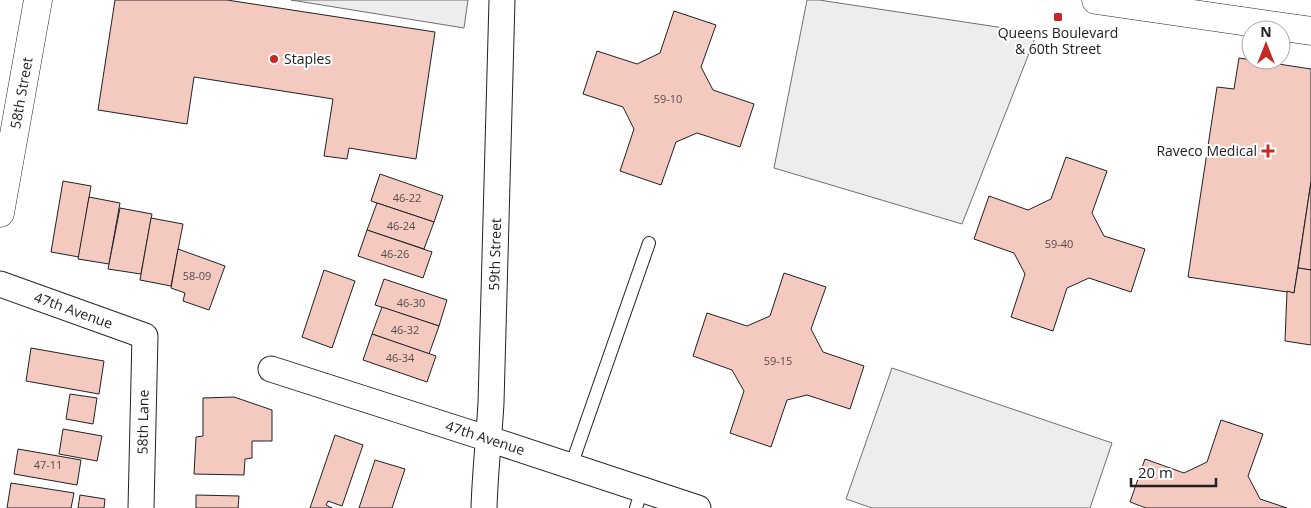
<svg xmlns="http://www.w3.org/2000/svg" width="1311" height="508" font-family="'Open Sans',sans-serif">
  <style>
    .parking { fill: #ededed; stroke: #6f6f6f }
    .building { fill: #f3c9c0; stroke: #222 }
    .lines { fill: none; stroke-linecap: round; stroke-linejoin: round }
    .lane-casing { stroke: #222; stroke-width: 14 }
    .street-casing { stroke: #222; stroke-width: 27 }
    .secondary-casing { stroke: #222; stroke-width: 29 }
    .lane { stroke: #fff; stroke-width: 12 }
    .street { stroke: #fff; stroke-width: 25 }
    .secondary { stroke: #fff; stroke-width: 28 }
    .poi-dot { fill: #c62828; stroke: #fff; stroke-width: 2 }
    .labels { text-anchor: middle; stroke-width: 4; stroke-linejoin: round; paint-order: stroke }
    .number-label { font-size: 11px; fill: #564c4a }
    .poi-label { font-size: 14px; fill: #222; stroke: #fff }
    .street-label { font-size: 14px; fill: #222; stroke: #fff }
  </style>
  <rect width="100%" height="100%" fill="#fff"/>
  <!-- parking -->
  <g class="parking">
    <path d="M 291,0 L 468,0 L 464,28 Z"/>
    <path d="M 807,0 L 819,0 L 1037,33 L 962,224 L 774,168 Z"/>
    <path d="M 892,368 L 1112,443 L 1090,508 L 872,508 L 846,499 Z"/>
  </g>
  <!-- building -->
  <g class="building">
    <path d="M 115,0 L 227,0 L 435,32 L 416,159 L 349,148 L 347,159 L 324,156 L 333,99 L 194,77 L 187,124 L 98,110 Z"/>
    <path d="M 674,11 L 716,25 L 701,67 L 713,90 L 754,104 L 740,147 L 697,133 L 676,142 L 661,185 L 620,171 L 634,129 L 623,107 L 583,94 L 597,51 L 637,64 L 660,53 Z"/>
    <path d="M 1239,58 L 1311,69 L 1311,182 L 1294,293 L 1188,277 L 1217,87 L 1234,89 Z"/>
    <path d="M 1066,157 L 1107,171 L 1092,213 L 1104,236 L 1145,249 L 1131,292 L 1089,278 L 1067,288 L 1053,331 L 1011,317 L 1025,274 L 1014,253 L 974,239 L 989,196 L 1028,210 L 1051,199 Z"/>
    <path d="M 380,174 L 443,196 L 434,222 L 371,201 Z"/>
    <path d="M 63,181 L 91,186 L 79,257 L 51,252 Z"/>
    <path d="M 1311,182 L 1311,270 L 1298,268 Z"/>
    <path d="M 89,197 L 120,203 L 109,264 L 78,259 Z"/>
    <path d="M 377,203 L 434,222 L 424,249 L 367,230 Z"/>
    <path d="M 120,208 L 152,214 L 141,274 L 108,269 Z"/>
    <path d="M 151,218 L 183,224 L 171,286 L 140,280 Z"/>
    <path d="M 367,230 L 432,252 L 423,278 L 358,256 Z"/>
    <path d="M 178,249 L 225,266 L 209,310 L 183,301 L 185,293 L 171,288 Z"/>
    <path d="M 1298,268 L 1311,270 L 1311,345 L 1285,341 L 1287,291 L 1294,293 Z"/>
    <path d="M 324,270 L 355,281 L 332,348 L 302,337 Z"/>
    <path d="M 784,273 L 826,287 L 811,329 L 823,352 L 864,366 L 850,409 L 807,395 L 787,400 L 771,447 L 730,433 L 744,391 L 732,370 L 693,356 L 707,313 L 747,326 L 770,316 Z"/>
    <path d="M 384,279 L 447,300 L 439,326 L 375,305 Z"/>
    <path d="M 382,307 L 439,326 L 429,354 L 372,334 Z"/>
    <path d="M 372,334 L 436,356 L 427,382 L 363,360 Z"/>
    <path d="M 31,348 L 104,361 L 99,394 L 26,381 Z"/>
    <path d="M 70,394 L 97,398 L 93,424 L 66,419 Z"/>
    <path d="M 234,397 L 272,410 L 272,441 L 252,441 L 252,458 L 245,459 L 244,475 L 194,474 L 196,437 L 203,436 L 203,398 Z"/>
    <path d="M 1221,420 L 1263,434 L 1248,476 L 1260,499 L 1287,508 L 1146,508 L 1130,502 L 1145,459 L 1184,473 L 1207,462 Z"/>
    <path d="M 63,429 L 102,436 L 97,461 L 59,454 Z"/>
    <path d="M 335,435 L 363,445 L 342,506 L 328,501 L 326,505 L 332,508 L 310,508 Z"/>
    <path d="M 18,449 L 81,460 L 77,485 L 14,474 Z"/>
    <path d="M 375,460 L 405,469 L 392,508 L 359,508 Z"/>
    <path d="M 11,483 L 74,493 L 71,508 L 7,508 Z"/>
    <path d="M 80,495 L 105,499 L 104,508 L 78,508 Z"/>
    <path d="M 196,495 L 239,496 L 238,508 L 196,508 Z"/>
  </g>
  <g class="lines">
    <defs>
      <g id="lane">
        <path d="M 571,466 L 649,243"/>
        <path d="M 636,508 L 642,489"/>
      </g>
      <g id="street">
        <path id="s1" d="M 0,284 L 145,336 L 141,508"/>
        <path id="s2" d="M 271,369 L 489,439 L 698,508"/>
        <path id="s3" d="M 484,508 C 485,473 489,438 491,403 L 502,0"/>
      </g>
      <g id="secondary">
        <path d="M 1096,0 L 1311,31"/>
        <path id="s4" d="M 0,213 L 38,0"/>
      </g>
    </defs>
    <!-- lane casing -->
    <use href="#lane" class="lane-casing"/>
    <!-- street casing -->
    <use href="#street" class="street-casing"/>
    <!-- secondary casing -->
    <use href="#secondary" class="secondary-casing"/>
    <!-- lane -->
    <use href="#lane" class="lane"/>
    <!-- street -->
    <use href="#street" class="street"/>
    <!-- secondary -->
    <use href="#secondary" class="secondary"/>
  </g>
  <!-- markers -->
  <g class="poi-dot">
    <rect x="1053" y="12" width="10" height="10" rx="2.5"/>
    <circle cx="274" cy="59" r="5"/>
    <path d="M1265.5 143.5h5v5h5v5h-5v5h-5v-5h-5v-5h5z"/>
  </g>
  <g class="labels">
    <!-- number labels -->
    <g class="number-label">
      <text x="668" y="103">59-10</text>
      <text x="407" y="202">46-22</text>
      <text x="401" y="230">46-24</text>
      <text x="1059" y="248">59-40</text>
      <text x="395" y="258">46-26</text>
      <text x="197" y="280">58-09</text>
      <text x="411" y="307">46-30</text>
      <text x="405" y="334">46-32</text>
      <text x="400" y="362">46-34</text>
      <text x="778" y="365">59-15</text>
      <text x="48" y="469">47-11</text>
    </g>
    <!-- poi labels -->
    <g class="poi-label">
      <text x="1058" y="38">Queens Boulevard<tspan x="1058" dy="16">&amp; 60th Street</tspan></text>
      <text x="284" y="64" text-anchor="start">Staples</text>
      <text x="1257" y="156" text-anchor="end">Raveco Medical</text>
    </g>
    <!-- street labels -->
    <g class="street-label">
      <text dy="5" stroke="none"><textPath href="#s4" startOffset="122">58th Street</textPath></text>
      <text dy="5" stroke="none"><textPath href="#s3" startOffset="254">59th Street</textPath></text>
      <text dy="5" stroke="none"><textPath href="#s1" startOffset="78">47th Avenue</textPath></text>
      <text transform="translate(143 422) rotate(-89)" y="5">58th Lane</text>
      <text dy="5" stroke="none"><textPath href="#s2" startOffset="225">47th Avenue</textPath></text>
    </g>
  </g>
  <!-- north arrow -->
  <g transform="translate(1266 45)"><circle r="24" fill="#ffffff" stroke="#a7a7a7"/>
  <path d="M0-4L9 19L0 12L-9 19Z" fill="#c62828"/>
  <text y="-8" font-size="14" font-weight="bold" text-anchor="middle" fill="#222222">N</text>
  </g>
  <!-- scale -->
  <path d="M1131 478v8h85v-8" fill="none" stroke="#222222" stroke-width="2.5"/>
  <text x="1138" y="478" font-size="15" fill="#222222" stroke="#ffffff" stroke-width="4" paint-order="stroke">20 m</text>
</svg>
